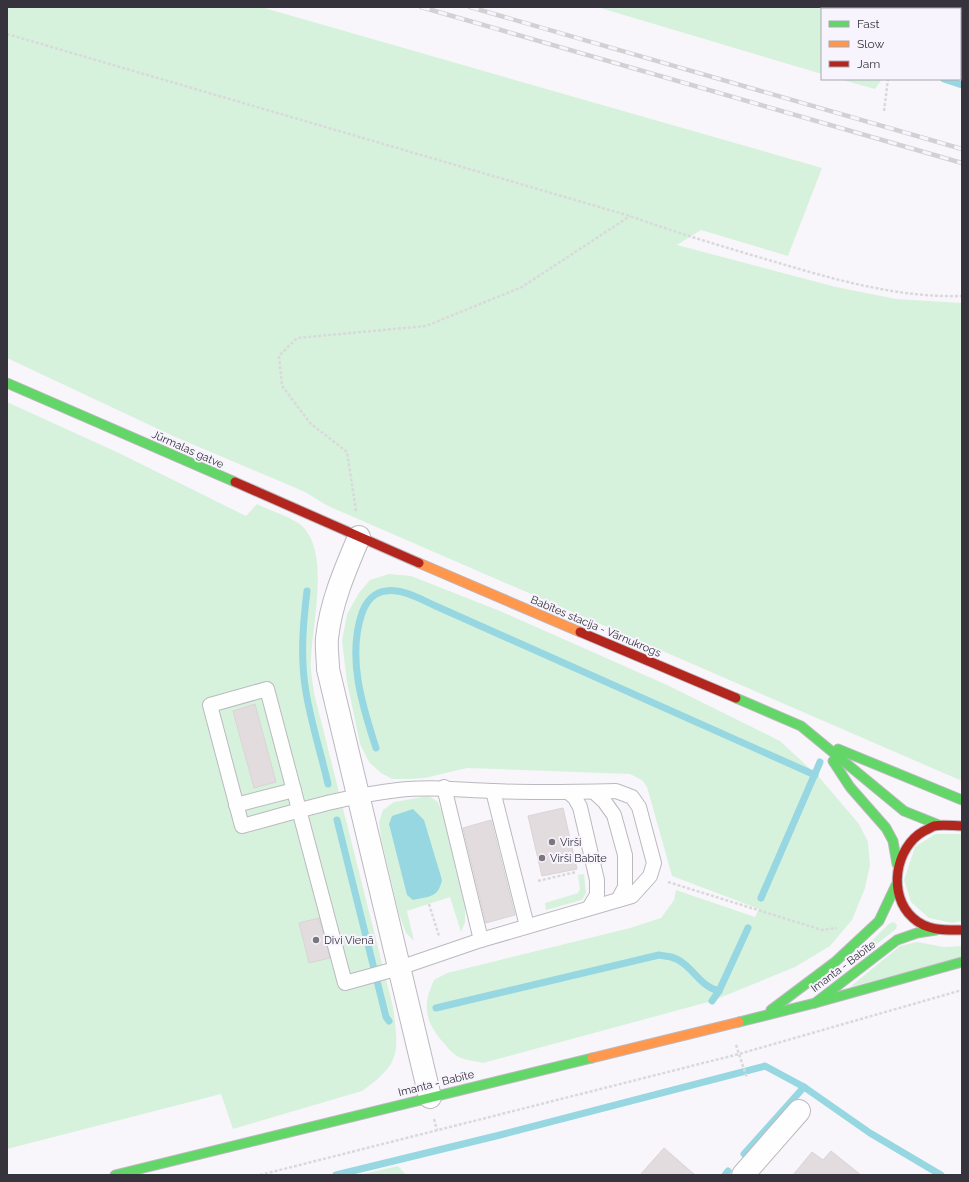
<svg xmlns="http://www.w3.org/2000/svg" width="969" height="1182" font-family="Raleway,sans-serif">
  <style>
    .green { fill: #d7f2dc }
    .water { fill: #96d7e2 }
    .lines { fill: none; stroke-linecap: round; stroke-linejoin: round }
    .stream { stroke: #96d7e2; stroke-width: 7 }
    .building { fill: #e3dcdf; stroke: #dad4d6 }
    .lane-casing { stroke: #bbb9bf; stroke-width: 16 }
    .street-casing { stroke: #bbb9bf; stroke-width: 24 }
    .fast-casing { stroke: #bbb9bf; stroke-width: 11 }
    .slow-casing { stroke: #bbb9bf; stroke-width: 11 }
    .jam-casing { stroke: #bbb9bf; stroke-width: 11 }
    .path { stroke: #d9d9db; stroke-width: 2.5; stroke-dasharray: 3 2; stroke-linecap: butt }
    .lane { stroke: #fefefe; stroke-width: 14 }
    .street { stroke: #fefefe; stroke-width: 22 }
    .fast { stroke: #63d668; stroke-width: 9 }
    .slow { stroke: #ff974d; stroke-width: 9 }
    .jam { stroke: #b3261e; stroke-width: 9 }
    .rail-casing { stroke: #d1d1d2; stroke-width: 4.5 }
    .rail { stroke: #f7f4fd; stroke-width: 3; stroke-dasharray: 9; stroke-linecap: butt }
    .poi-dot { fill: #7a777f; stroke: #f7f4fd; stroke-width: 1.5 }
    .labels { text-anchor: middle; stroke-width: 4; stroke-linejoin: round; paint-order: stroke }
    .street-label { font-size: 11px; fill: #36333c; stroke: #f7f4fd }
    .poi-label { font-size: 11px; fill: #36333c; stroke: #f7f4fd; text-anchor: start }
  </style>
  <rect width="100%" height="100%" fill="#f8f6fb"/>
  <!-- green -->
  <g class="green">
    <path d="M 7,7 L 261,7 L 822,168 L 788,256 L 701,230 L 677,245 L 836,287 L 896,299 L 962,303 L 962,781 L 328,506 L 305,492 L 173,436 L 7,358 Z"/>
    <path d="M 597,7 L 962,7 L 962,72 L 960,71 L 960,9 L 822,9 L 822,74 Z"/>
    <path d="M 839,79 L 882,79 L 875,89 Z"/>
    <path d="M 7,402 L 121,454 L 246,516 L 257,504 C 269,510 291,517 301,525 C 331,552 312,623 311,660 C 310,671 313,682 314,693 L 393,1007 C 399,1053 401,1063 362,1091 L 233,1129 L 221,1094 L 7,1149 Z"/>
    <path d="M 389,574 L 411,576 L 500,611 L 667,685 L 780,741 L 819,777 L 859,824 L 868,842 L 870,865 L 865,888 L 852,920 L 830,946 L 795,967 L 712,1001 L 483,1063 C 474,1061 461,1060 454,1054 C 449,1050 445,1044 441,1040 C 424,1019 423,1004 434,980 L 447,973 L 630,928 L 661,918 L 674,900 L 676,890 L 755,917 L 759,909 L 672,876 L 647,787 L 642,780 L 630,774 L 467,768 L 425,778 L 409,779 L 392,779 L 381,773 L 369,762 L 360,744 L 347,682 L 342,641 L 347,614 L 359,593 L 370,580 Z"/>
    <path d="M 429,796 L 438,802 L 443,815 L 465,908 L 465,922 L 461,932 L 450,897 L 407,911 L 414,941 L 406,933 L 399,914 L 381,838 L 379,822 L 383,810 L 394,802 Z"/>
    <path d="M 935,834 L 962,834 L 962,921 L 952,923 L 929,918 L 911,902 L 904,880 L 915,847 Z"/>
    <path d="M 584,874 L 586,893 L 582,900 L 546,910 L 545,903 L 578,893 L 580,889 L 578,875 Z"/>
    <path d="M 894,922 L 897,925 L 896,929 L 860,957 L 858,954 L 890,923 Z"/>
    <path d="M 917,942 L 944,947 L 962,946 L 962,957 L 850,987 L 900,946 Z"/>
    <path d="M 398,1166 L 406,1175 L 359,1175 Z"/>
  </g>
  <!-- water -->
  <path class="water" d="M 413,809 L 424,820 L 442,880 C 438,898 430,896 413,900 L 407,895 L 389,824 L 392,816 Z"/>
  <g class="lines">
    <!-- stream -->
    <g class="stream">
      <path d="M 868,7 L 869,9"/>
      <path d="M 944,79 L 962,85"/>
      <path d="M 307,591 C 303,624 300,658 306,692 C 311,723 321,753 328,784"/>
      <path d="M 376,748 C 362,705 347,657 362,613 C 366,602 374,592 386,591 C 403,588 422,600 438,607 L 815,775"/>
      <path d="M 337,820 L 386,1017 L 389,1021"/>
      <path d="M 761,898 L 820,762"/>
      <path d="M 712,1001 L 719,991 L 748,928"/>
      <path d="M 436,1008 L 659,955 C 663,956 667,956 671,957 C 691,962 699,987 719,991"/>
      <path d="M 744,1154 L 804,1087"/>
      <path d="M 336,1175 L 500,1135 L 765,1066 L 804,1087 L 870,1133 L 941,1175"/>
      <path d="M 725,1175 L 728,1171"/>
    </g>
  </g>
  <!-- building -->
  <g class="building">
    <path d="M 255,704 L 276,782 L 254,788 L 233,711 Z"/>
    <path d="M 563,808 L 577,869 L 542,876 L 528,816 Z"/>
    <path d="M 491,820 L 515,915 L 486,923 L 463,828 Z"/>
    <path d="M 319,918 L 330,958 L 309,963 L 299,923 Z"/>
    <path d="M 664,1148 L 695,1175 L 640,1175 Z"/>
    <path d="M 831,1151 L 861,1175 L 793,1175 L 812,1152 L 823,1160 Z"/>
  </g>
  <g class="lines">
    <defs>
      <g id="lane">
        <path d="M 444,787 L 481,940"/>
        <path d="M 493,791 L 527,926"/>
        <path d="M 568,792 L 575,798 L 580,807 L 597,880 L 597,895 L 589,908"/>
        <path d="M 594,792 L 604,801 L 614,815 L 625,855 L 625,887 L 618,900"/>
        <path d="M 236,805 L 294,790"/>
        <path d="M 399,968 L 481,940 L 632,896 L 650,876 L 654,863 L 639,807 L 632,797 L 616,791 C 575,792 533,793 492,791 C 461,790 430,786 398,790 C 345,796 294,812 242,826 L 210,705 L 267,689 L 345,983 L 399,968"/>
      </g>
      <g id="street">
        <path d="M 359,537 C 345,570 331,602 327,638 C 326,648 328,659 328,669 L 430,1097"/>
        <path d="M 743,1175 L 799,1111"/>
      </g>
      <g id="fast">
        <path d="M 7,383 L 235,482"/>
        <path d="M 736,698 L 801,726 L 904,811 L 939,825"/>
        <path d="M 838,749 L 962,800"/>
        <path d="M 833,761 L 850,787 L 886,828 L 893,841 L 897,864"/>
        <path d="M 815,1003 L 962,962"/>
        <path d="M 771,1010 L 835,962 L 879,921 L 896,885"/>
        <path d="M 739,1022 L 815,1003 L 897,940 L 917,933 L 936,930"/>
        <path d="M 115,1175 L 592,1058"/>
      </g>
      <g id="slow">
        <path d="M 419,563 L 580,632"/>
        <path d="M 592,1058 L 739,1022"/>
      </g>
      <g id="jam">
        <path d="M 235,482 L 419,563"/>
        <path d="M 580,632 L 736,698"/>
        <path d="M 962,826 C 953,826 943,824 934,826 C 931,827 927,830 924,831 C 895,847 887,895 913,918 C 927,931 945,930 962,930"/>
      </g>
    </defs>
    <!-- lane casing -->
    <use href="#lane" class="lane-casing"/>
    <!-- street casing -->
    <use href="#street" class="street-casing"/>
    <!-- fast casing -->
    <use href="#fast" class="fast-casing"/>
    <!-- slow casing -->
    <use href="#slow" class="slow-casing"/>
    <!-- jam casing -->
    <use href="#jam" class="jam-casing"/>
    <!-- path -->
    <g class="path">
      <path d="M 850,7 L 851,9"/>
      <path d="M 960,22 L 962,19"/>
      <path d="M 7,34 L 630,216 C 677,233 724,247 772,261 C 833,279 897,298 962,296"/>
      <path d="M 884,111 L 888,79"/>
      <path d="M 356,511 L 347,452 L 310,423 L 282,386 L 279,356 L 297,338 L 426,326 L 522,287 L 630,216"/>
      <path d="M 538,881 L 576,872"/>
      <path d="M 668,882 L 822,930 L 837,928"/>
      <path d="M 429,904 L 439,936"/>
      <path d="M 736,1045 L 747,1078"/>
      <path d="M 434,1119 L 437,1130"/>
      <path d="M 260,1175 L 739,1054 L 962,990"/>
    </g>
    <!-- lane -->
    <use href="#lane" class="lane"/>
    <!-- street -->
    <use href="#street" class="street"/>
    <!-- fast -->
    <use href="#fast" class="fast"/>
    <!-- slow -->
    <use href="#slow" class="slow"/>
    <!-- jam -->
    <use href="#jam" class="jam"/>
    <defs>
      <g id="rail">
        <path d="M 421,7 L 962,163"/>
        <path d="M 470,7 L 962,149"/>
      </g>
    </defs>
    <!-- rail casing -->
    <use href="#rail" class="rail-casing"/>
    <!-- rail -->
    <use href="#rail" class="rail"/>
  </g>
  <!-- markers -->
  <g class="poi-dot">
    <circle cx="552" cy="842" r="4"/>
    <circle cx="542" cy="858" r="4"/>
    <circle cx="316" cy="940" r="4"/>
  </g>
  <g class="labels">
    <!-- street labels -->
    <g class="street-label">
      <text transform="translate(188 449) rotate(24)" y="4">Jūrmalas gatve</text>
      <text transform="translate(596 626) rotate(23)" y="4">Babītes stacija - Vārnukrogs</text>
      <text transform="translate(843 966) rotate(-37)" y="4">Imanta - Babīte</text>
      <text transform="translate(436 1083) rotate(-14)" y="4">Imanta - Babīte</text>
    </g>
    <!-- poi labels -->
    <g class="poi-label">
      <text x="560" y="846">Virši</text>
      <text x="550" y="862">Virši Babīte</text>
      <text x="324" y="944">Divi Vienā</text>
    </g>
  </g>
  <!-- border -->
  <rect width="969" height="1182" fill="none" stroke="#36333c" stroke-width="16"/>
  <!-- legend -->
  <rect x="821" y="8" width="140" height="72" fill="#f7f4fd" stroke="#aaa7b0"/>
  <rect x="829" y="21" width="20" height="6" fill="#63d668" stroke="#aaa7b0"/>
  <text x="857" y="28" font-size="12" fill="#36333c">Fast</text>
  <rect x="829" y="41" width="20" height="6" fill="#ff974d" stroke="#aaa7b0"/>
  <text x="857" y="48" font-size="12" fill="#36333c">Slow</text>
  <rect x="829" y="61" width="20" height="6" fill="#b3261e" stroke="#aaa7b0"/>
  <text x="857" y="68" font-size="12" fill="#36333c">Jam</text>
</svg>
